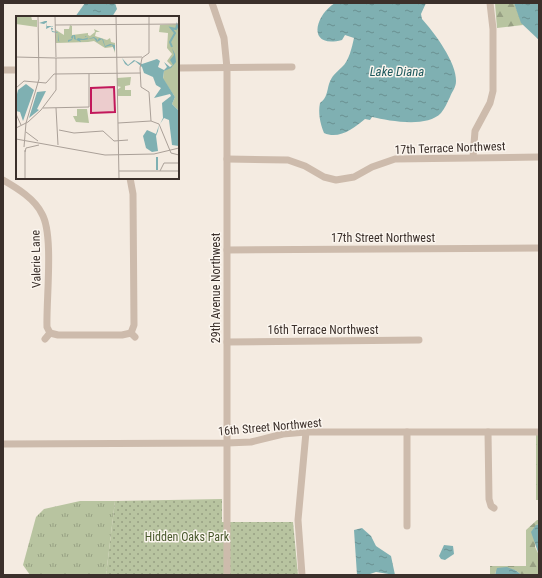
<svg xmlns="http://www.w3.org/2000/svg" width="542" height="578" font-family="'Roboto Condensed',sans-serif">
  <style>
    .grass { fill: url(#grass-tufts) }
    .forest { fill: url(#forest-firs) }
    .park { fill: url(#park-dots) }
    .water { fill: url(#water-ripples) }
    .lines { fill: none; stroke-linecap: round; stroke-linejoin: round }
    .minor { stroke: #cdbbac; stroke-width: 7 }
    .labels { text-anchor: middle; stroke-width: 3; stroke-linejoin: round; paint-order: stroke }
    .street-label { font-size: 12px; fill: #3b302b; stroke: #fbf5ee }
    .park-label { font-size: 12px; fill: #4a5a2e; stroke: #fbf5ee }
    .water-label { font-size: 13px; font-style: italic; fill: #1f5a5e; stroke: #fbf5ee }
    .inset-river { fill: none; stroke: #7fb0b2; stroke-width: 2 }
    .inset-road { fill: none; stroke: #aaa098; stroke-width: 1 }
    .view { fill: #c2185b; fill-opacity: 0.15; stroke: #c2185b; stroke-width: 2 }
    .inset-edge { fill: none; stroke: #3b302b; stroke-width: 2 }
  </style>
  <defs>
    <pattern id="grass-tufts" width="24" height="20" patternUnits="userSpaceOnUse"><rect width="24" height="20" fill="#b8c4a0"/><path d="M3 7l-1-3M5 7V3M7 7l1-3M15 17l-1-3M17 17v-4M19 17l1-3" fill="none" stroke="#97a083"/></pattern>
    <pattern id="forest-firs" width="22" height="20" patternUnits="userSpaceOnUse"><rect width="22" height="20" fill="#b8c4a0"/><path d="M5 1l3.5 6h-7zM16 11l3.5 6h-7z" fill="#97a083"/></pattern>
    <pattern id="park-dots" width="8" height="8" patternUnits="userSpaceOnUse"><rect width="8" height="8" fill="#b8c4a0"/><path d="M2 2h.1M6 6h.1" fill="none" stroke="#97a083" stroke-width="1.8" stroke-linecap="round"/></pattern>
    <pattern id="water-ripples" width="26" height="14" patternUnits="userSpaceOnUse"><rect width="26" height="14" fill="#7fb0b2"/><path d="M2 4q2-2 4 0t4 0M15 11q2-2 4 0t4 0" fill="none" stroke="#699091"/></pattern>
  </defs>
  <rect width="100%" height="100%" fill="#f4ebe1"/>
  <!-- grass -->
  <g class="grass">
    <rect x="536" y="435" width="3" height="65"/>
    <path d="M 80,501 L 115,501 L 106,575 L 30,575 L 23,565 L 36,517 L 44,509 Z"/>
  </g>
  <!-- forest -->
  <g class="forest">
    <path d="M 495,3 L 514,3 L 523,25 L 497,28 Z"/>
    <path d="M 537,520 L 539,520 L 539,524 L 536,525 L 535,547 L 539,555 L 539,575 L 522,575 L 515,570 L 496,571 L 495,575 L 490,575 L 490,566 L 526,566 L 526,530 Z"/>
  </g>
  <!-- park -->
  <path class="park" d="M 222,499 L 222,522 L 293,522 L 298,575 L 106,575 L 115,501 Z"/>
  <!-- water -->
  <g class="water">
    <path d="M 85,3 L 115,3 L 117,9 L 112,17 L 75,17 Z"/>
    <path d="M 335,3 L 426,3 L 421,14 L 422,19 C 434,32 457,63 456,81 C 456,88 452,91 450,97 C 447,103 445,108 441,113 C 427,128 390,121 372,117 L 370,120 L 365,119 C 354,128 339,140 324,133 C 320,123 318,113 320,103 C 327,98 327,91 329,84 C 332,75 336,73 342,67 C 349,61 352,47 354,38 L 345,35 L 342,40 C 307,49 314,16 335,3 Z"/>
    <path d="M 514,3 L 539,3 L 539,40 L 521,23 Z"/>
    <path d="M 539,524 L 539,555 L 531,532 L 536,525 Z"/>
    <path d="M 362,528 L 371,536 L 376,546 L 391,556 L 395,575 L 376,572 L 367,575 L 357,575 L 354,530 Z"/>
    <path d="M 444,545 L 453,546 L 454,554 L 445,560 L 441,559 L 439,556 Z"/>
    <path d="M 507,567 L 515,570 L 522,575 L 495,575 L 497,568 Z"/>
  </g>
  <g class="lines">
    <!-- minor -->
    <g class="minor">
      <path d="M 212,3 L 224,38 L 227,68 L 227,575"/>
      <path d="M 178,68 L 292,67"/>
      <path d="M 3,70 L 17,70"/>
      <path d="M 473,157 L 475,131 L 490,103 L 493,91 L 493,29 L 490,3"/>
      <path d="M 227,159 L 288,160 L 305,166 L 324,177 L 336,180 L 354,177 L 372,167 L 395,159 L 539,157"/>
      <path d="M 130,178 L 133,194 L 134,325 L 131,333 L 135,337"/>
      <path d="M 3,180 C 17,188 35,199 42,214 C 54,235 46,300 47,327 L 50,333 L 45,339"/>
      <path d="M 227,250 L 539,248"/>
      <path d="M 50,333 L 58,335 L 122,335 L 131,333"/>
      <path d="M 227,342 L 419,340"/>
      <path d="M 488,432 L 489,499 L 491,506 L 494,508"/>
      <path d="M 3,444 L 227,443 L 251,442 L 283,434 L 306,432 L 539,432"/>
      <path d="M 407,526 L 407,432"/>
      <path d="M 302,575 L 298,520 L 306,432"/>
    </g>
  </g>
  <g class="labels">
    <!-- street labels -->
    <g class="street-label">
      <text transform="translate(450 148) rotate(-2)" y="4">17th Terrace Northwest</text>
      <text x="383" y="242">17th Street Northwest</text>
      <text transform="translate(36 259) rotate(-91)" y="4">Valerie Lane</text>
      <text transform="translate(216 288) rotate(-90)" y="4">29th Avenue Northwest</text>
      <text x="323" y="334">16th Terrace Northwest</text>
      <text transform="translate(270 427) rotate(-5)" y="4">16th Street Northwest</text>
    </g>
    <!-- park labels -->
    <g class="park-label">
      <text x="187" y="541">Hidden Oaks Park</text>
    </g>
    <!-- water labels -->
    <g class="water-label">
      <text x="397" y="76">Lake Diana</text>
    </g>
  </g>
  <!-- overview -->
  <g transform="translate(16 16)">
    <rect width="163" height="163" fill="#f4ebe1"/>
    <path d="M 115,61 L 114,69 L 109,70 L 109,74 L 115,74 L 115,80 L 101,80 L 101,74 L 105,71 L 101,70 L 101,62 Z" fill="#b8c4a0"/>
    <path d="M 78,13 L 84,16 L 80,16 L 79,20 L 91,24 L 94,22 L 95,26 L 99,27 L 99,37 L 97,31 L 89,32 L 78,25 L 72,26 L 72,19 L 74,20 L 79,16 Z" fill="#b8c4a0"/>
    <path d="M 0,0 L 15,0 L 16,4 L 21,4 L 21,11 L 0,8 ZM 163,8 L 163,95 L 156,88 L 159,81 L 147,63 L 148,55 L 156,50 L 151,45 L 156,38 L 151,32 L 152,17 L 143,16 L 144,9 ZM 54,9 L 56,10 L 56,19 L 72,17 L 72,26 L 40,27 L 40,14 L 48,19 L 48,13 L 53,13 ZM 61,93 L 71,93 L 73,107 L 60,106 L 57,100 L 61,100 Z" fill="#b8c4a0"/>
    <path d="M 29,5 L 31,5 L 31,10 L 37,10 L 35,12 L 37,12 L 36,15 L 41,16 L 42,17 L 43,26 L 52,26 L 52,24 L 56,23 L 55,21 L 57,19 L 59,19 L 60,24 L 62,22 L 67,23 L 71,22 L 71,21 L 69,21 L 69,20 L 71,21 L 72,23 L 78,21 L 81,23 L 81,25 L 83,22 L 87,23 L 89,30 L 94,28 L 99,29 L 99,35 L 96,29 L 89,31 L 86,23 L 81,26 L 78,22 L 68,24 L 64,24 L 65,26 L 58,23 L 58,19 L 56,24 L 52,26 L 44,26 L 42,25 L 42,17 L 36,16 L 35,12 L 36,10 L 30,13 L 31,6 L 28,8 L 23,7 ZM 156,32 L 159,38 L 160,46 L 155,52 L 148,55 L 147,62 L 159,81 L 156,88 L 163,95 L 163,130 L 156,129 L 153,104 L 148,102 L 144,108 L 147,102 L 146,87 L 155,80 L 154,78 L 138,82 L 145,72 L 140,69 L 137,61 L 128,57 L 126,51 L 119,45 L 112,50 L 109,48 L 106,42 L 112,49 L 118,44 L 126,48 L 141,43 L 144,45 L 142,51 L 148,54 L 151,51 L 148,46 L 154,51 L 157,49 L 154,44 L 158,39 ZM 10,68 L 18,74 L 7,105 L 4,96 L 0,95 L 0,82 L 2,74 ZM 30,75 L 21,93 L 23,94 L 13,102 L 21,76 ZM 143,109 L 142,115 L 140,120 L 142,135 L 136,136 L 130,132 L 127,120 L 131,114 L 140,118 Z" fill="#7fb0b2"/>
    <path class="inset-river" d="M 156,31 L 154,26 L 159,17 L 155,12 L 160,13 L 161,9 L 163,13M 141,141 L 141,154"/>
    <path class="inset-road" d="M 39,0 L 40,41M 100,0 L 103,163M 133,0 L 133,37 L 126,42 L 124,52 L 125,71 L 133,76 L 135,105M 39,9 L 163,8M 0,41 L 40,42M 40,42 L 126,41M 0,72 L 8,65 L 30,67 L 38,58 L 125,57M 27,92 L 73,91 L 73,58M 40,92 L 42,129M 25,94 L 40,74 L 40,42M 0,98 L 5,109M 135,105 L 143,108 L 155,137 L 163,139M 102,107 L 135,105M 0,112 L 12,106 L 25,94M 43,114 L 58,117 L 87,115 L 98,125 L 112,124M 10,116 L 22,125M 0,123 L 89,139 L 138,138 L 163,132M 8,131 L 10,107 L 23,63 L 22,0M 9,136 L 10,132 L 23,129M 103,155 L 163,155M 144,155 L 148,147 L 163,147M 9,163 L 9,134"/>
    <path class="view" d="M 98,71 L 99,96 L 75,97 L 75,72 Z"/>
    <rect width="163" height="163" class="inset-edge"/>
  </g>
  <!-- border -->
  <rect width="542" height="578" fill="none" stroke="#3b302b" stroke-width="8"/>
</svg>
